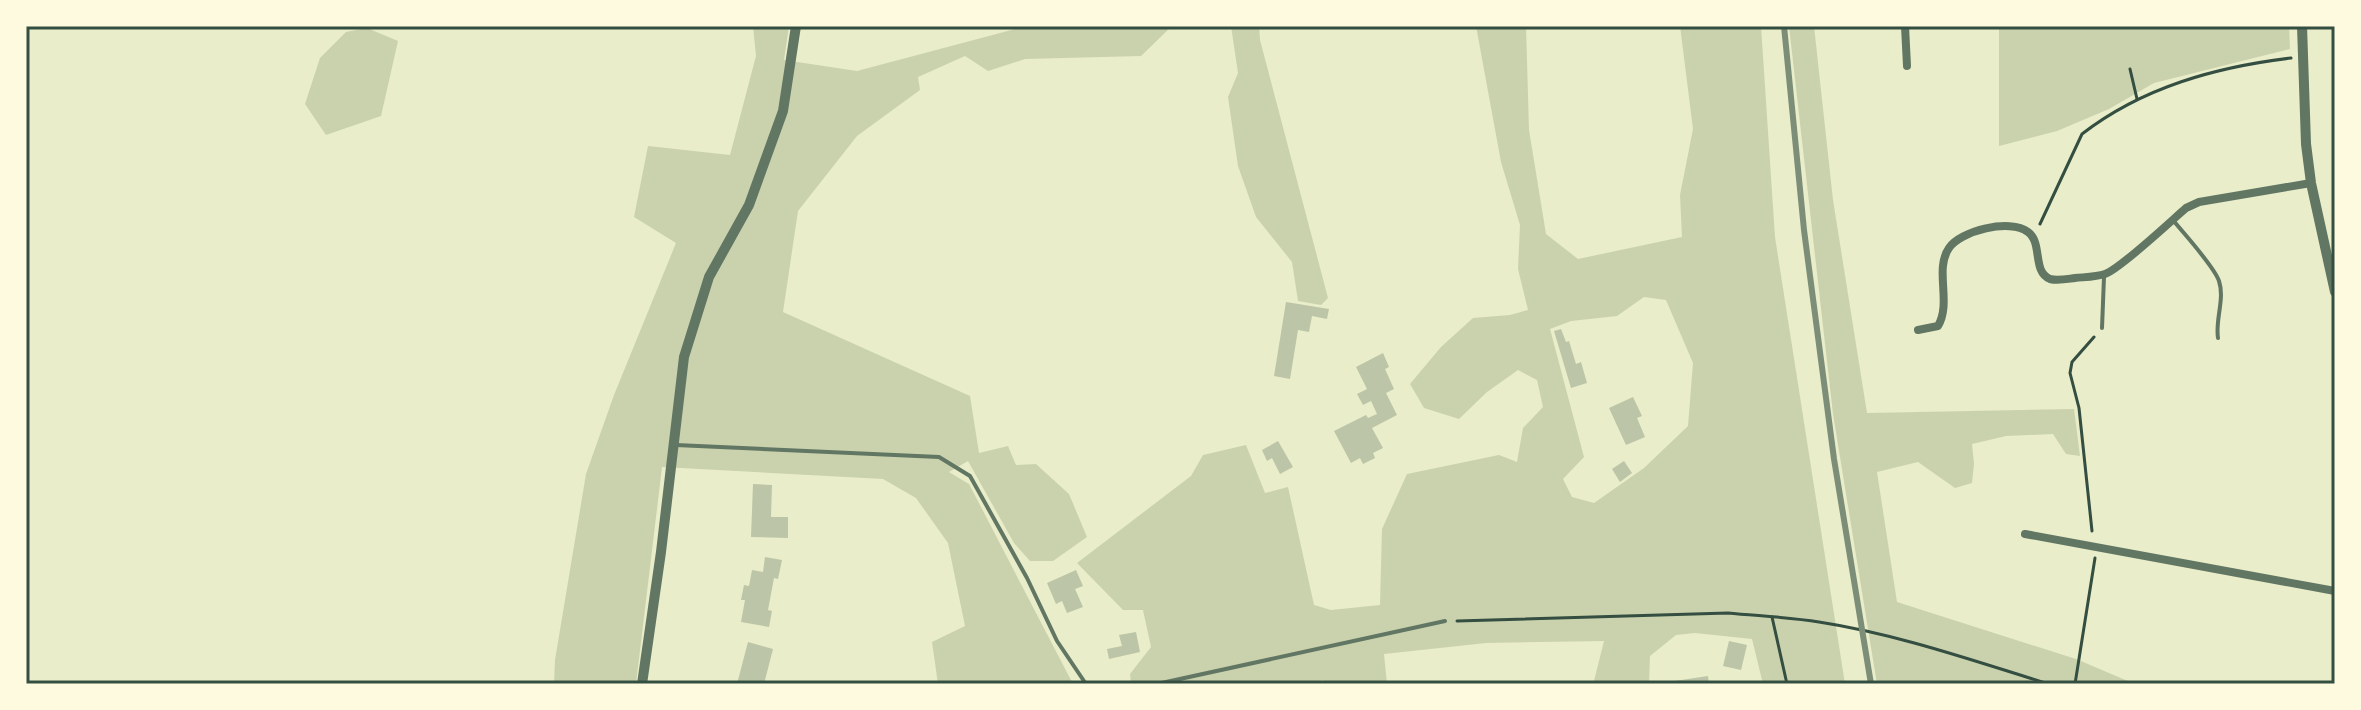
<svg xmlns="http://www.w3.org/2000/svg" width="2361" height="710" font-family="'PT Sans Narrow',sans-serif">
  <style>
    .green { fill: #cad2ad; fill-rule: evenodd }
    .building { fill: #bcc5a7 }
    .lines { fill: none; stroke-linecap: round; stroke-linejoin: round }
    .path { stroke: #344e41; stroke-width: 3 }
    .service { stroke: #617663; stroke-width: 4 }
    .minor { stroke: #617663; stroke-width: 8 }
    .tertiary { stroke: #617663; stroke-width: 10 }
    .rail { stroke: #7c8e77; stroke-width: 6 }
    .neatline { fill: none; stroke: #344e41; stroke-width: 3 }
  </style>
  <rect width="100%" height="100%" fill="#e9edc9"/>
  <!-- green -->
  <g class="green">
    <path d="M 753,26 L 789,26 L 784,60 L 857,71 L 1026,26 L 1172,26 L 1141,56 L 1025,59 L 988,71 L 965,56 L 918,77 L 920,90 L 857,136 L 798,211 L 783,312 L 970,396 L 979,453 L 1008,446 L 1016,465 L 1036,464 L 1069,494 L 1087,537 L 1053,561 L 1030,561 L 1014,543 L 968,461 L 949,472 L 969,484 L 1073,684 L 938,684 L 932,642 L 965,626 L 948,543 L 916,498 L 883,479 L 662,467 L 636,684 L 554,684 L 555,660 L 586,474 L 614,395 L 676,243 L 634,217 L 648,146 L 730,155 L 756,56 Z"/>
    <path d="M 1231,26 L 1259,26 L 1260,40 L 1328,298 L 1321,305 L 1298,301 L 1292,262 L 1256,217 L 1238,166 L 1228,97 L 1238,73 Z"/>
    <path d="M 1476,26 L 1526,26 L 1529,130 L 1546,234 L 1578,259 L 1682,237 L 1680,195 L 1693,129 L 1680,26 L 1761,26 L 1775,237 L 1845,684 L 1763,684 L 1752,639 L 1695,633 L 1676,635 L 1650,656 L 1649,684 L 1595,684 L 1594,681 L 1604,641 L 1486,643 L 1384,654 L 1387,684 L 1329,684 L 1322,680 L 1317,684 L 1131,684 L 1130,674 L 1151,647 L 1143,610 L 1123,610 L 1077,563 L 1191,476 L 1203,455 L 1246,445 L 1265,493 L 1288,487 L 1314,605 L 1331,610 L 1380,605 L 1382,529 L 1407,474 L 1499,455 L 1517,462 L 1523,428 L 1543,407 L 1537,380 L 1518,370 L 1487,392 L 1459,419 L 1424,408 L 1410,384 L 1441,347 L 1473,318 L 1510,315 L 1528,310 L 1518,269 L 1520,225 L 1501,162 ZM 1644,297 L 1666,300 L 1693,363 L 1688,426 L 1644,468 L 1594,503 L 1572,497 L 1563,479 L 1584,457 L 1550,329 L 1571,321 L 1617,316 Z"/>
    <path d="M 1789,26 L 1814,26 L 1833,200 L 1867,413 L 2074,409 L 2080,456 L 2066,454 L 2053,434 L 2006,436 L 1972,444 L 1974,464 L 1972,483 L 1955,488 L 1918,462 L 1877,472 L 1897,602 L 2076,659 L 2135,684 L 1877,684 L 1833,414 Z"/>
    <path d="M 1999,26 L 2289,26 L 2290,49 L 2154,83 L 2109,109 L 2057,131 L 1999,146 Z"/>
    <path d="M 367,28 L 398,41 L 381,116 L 326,135 L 305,104 L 320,58 L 346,32 Z"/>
  </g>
  <!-- building -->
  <g class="building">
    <path d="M 1286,302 L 1329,309 L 1327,319 L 1312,316 L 1309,332 L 1298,330 L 1290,379 L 1274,376 Z"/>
    <path d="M 1561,329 L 1566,342 L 1569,341 L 1576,364 L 1581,362 L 1587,383 L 1571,388 L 1554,331 Z"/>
    <path d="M 1383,353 L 1389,367 L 1385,369 L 1394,389 L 1386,393 L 1397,415 L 1372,428 L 1383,448 L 1373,453 L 1375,458 L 1363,464 L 1360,458 L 1351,463 L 1334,431 L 1366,415 L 1368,418 L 1377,414 L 1371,401 L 1363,405 L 1357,394 L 1367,389 L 1356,367 Z"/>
    <path d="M 1633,397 L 1642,416 L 1637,418 L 1645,437 L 1626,445 L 1609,408 Z"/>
    <path d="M 1278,441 L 1293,467 L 1280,474 L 1272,458 L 1267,461 L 1262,450 Z"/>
    <path d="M 1624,461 L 1632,473 L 1620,482 L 1612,469 Z"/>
    <path d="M 753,484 L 772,485 L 771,517 L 788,517 L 788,538 L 751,537 Z"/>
    <path d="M 765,557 L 782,560 L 778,579 L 774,578 L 768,610 L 772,611 L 769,627 L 741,622 L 745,600 L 741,600 L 744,585 L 749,586 L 752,570 L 763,572 Z"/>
    <path d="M 1076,570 L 1083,586 L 1075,589 L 1083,607 L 1067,613 L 1062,601 L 1056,604 L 1047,583 Z"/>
    <path d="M 1136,632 L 1140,652 L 1109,659 L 1107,649 L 1122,646 L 1119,635 Z"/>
    <path d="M 1729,641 L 1747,645 L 1741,670 L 1723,666 Z"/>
    <path d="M 748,642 L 773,649 L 764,684 L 737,684 Z"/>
    <path d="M 1708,676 L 1709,684 L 1668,684 L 1668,682 Z"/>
  </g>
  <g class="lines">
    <!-- path -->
    <g class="path">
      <path d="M 2130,69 L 2137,99"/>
      <path d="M 2040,224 L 2082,134 C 2143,87 2216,67 2291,58"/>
      <path d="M 2092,531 L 2079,408 L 2070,373 L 2072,362 L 2094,337"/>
      <path d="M 1772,617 L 1787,684"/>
      <path d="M 1457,621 L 1728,613 C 1758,616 1789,617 1819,622 C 1897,634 1974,661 2049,684"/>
      <path d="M 2075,684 L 2095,558"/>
    </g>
    <!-- service -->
    <g class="service">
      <path d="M 2173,220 C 2184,234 2214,266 2219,281 C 2225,299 2215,320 2218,338"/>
      <path d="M 2102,328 L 2104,277"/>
      <path d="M 676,445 L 939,457 L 970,476 L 1027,578 L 1057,641 L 1086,684"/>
      <path d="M 1157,684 L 1445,621"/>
    </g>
    <!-- minor -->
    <g class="minor">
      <path d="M 1905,26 L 1907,66"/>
      <path d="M 1918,330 L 1938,326 C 1952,302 1934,270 1949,248 C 1960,231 2010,218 2028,232 C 2043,243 2032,272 2050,279 C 2058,281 2067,279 2075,278 C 2085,277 2096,277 2105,274 C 2120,269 2171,221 2186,208 L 2199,202 L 2311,183"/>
      <path d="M 2025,534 L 2335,591"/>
    </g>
    <!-- tertiary -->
    <g class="tertiary">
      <path d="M 2302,26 L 2306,144 L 2311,183 L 2335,292"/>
      <path d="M 642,684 L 661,552 L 684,357 L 709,277 L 749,205 L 783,111 L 796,26"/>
    </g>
    <!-- rail -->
    <path class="rail" d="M 1784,26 L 1804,230 L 1834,459 L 1871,684"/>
  </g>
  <!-- border -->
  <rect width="2361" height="710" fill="none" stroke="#fefae0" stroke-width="56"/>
  <rect x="28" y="28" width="2305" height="654" class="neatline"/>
</svg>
